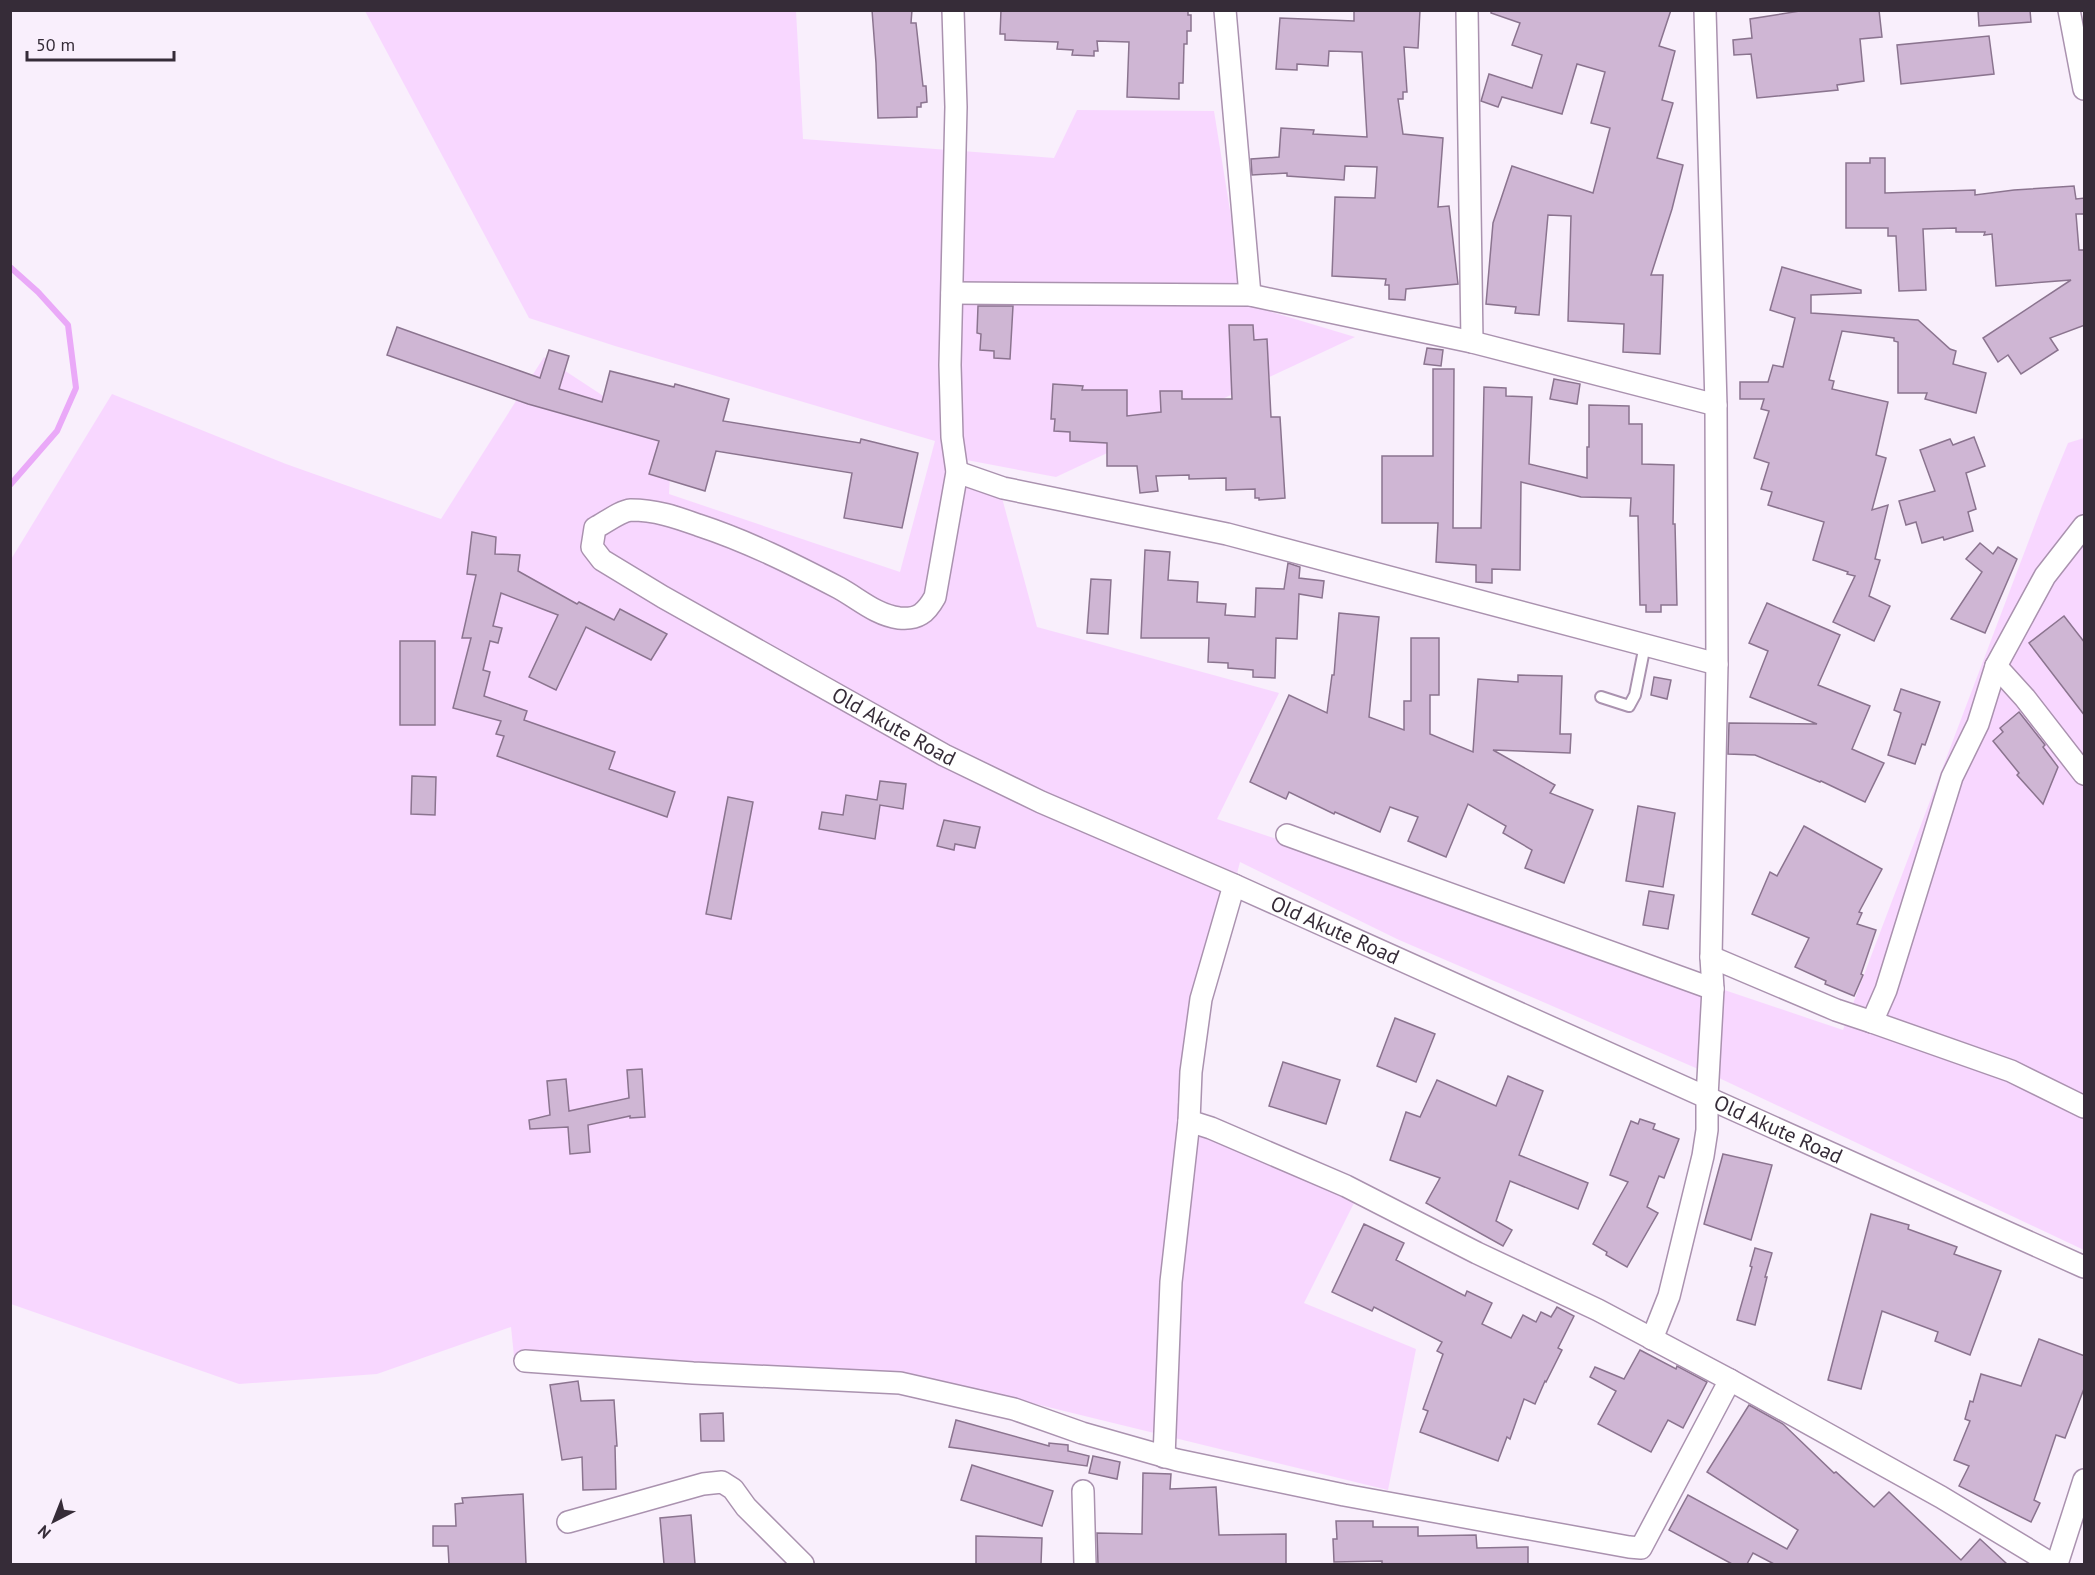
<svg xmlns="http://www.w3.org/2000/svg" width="2095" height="1575" font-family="'PT Sans',sans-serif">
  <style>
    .green { fill: #f8d7ff }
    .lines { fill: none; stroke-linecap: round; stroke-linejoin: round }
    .stream { stroke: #eaa9f8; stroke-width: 6 }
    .building { fill: #cfb6d4; stroke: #8b748f; stroke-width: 1.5 }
    .lane-casing { stroke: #aa92af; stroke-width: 14 }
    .street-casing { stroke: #aa92af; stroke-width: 24 }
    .lane { stroke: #fff; stroke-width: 10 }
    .street { stroke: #fff; stroke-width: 21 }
    .labels { text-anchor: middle; stroke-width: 6; stroke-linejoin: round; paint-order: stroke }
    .street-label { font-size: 21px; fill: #362c38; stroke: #f9effc }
  </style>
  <rect width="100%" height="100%" fill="#f9effc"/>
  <!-- green -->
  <path class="green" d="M 365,11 L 796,11 L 803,139 L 1054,158 L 1077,110 L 1214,111 L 1245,304 L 1355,337 L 1056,477 L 956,458 L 1002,498 L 1037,627 L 1279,693 L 1217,819 L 1843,1030 L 2042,506 L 2068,443 L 2084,438 L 2084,1250 L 1719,1078 L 1397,939 L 1240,862 L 1177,1103 L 1358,1195 L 1304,1303 L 1416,1349 L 1388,1490 L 945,1382 L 515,1366 L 511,1327 L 377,1374 L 239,1384 L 11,1304 L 10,561 L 112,394 L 286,464 L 441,519 L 544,357 L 672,441 L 669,494 L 900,572 L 935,441 L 615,346 L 529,318 Z"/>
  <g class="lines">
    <!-- stream -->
    <path class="stream" d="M 10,267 L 38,292 L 68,325 L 76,388 L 57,431 L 10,485"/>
  </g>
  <!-- building -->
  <g class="building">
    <path d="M 872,10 L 912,10 L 911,23 L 916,23 L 923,86 L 926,86 L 927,102 L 921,103 L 921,107 L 917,107 L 917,117 L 878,118 L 876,63 Z"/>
    <path d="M 1001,10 L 1188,10 L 1188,15 L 1191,15 L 1191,31 L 1187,31 L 1187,44 L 1184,44 L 1183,83 L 1179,83 L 1179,99 L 1127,97 L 1129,42 L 1097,41 L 1098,51 L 1094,51 L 1094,56 L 1072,55 L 1073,50 L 1057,49 L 1058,42 L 1005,40 L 1005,34 L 1000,34 Z"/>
    <path d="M 1354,10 L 1420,10 L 1418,48 L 1404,47 L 1407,92 L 1403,92 L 1403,99 L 1398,99 L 1403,134 L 1443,138 L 1438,207 L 1449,206 L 1458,284 L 1406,289 L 1405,300 L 1389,299 L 1389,285 L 1385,285 L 1386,279 L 1332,276 L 1335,197 L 1375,198 L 1377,167 L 1345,166 L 1344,180 L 1287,176 L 1287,173 L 1252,175 L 1251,159 L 1279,157 L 1281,128 L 1314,130 L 1313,134 L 1367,137 L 1362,52 L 1329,51 L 1328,66 L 1297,64 L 1297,70 L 1276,69 L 1280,18 L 1354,21 Z"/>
    <path d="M 1491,10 L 1671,10 L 1659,46 L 1675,51 L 1662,100 L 1673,103 L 1657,158 L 1683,165 L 1672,209 L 1651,275 L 1663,275 L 1660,354 L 1623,352 L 1624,324 L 1568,321 L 1571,216 L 1548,215 L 1539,315 L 1515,313 L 1516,307 L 1486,304 L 1493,223 L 1512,166 L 1593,193 L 1610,128 L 1591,123 L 1605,72 L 1577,64 L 1562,114 L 1502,97 L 1498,107 L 1481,101 L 1489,74 L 1532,88 L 1542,55 L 1512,45 L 1520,23 L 1491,13 Z"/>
    <path d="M 1806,10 L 1879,10 L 1882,37 L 1860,39 L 1864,81 L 1837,85 L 1838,90 L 1757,98 L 1751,54 L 1734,55 L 1733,40 L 1752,38 L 1750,19 Z"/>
    <path d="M 1978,10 L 2030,10 L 2031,22 L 1979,26 Z"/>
    <path d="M 1989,36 L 1994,74 L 1901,84 L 1897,45 Z"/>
    <path d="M 1870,158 L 1885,158 L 1885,193 L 1975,190 L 1975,195 L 2014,190 L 2074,186 L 2076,199 L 2085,198 L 2085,214 L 2076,214 L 2079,250 L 2085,250 L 2085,325 L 2050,338 L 2058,350 L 2021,374 L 2008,355 L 1998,362 L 1983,338 L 2071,280 L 1996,286 L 1992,234 L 1984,235 L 1985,232 L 1956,232 L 1956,228 L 1923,229 L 1926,290 L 1899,291 L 1896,236 L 1888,236 L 1888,228 L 1846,228 L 1846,163 L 1870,163 Z"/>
    <path d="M 1782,267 L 1861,290 L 1861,293 L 1811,295 L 1811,313 L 1918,320 L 1950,349 L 1956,351 L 1953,364 L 1986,373 L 1976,413 L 1925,399 L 1927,393 L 1898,393 L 1898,342 L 1894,341 L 1894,338 L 1842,331 L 1829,380 L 1834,381 L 1832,389 L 1888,402 L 1876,455 L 1886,458 L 1872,510 L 1888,505 L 1875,559 L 1880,560 L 1869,596 L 1890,606 L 1874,641 L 1833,622 L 1855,576 L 1847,574 L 1848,572 L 1813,560 L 1824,522 L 1768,505 L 1772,492 L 1761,489 L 1769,463 L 1754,458 L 1769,411 L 1761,409 L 1764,399 L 1740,399 L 1740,382 L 1768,382 L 1773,365 L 1783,367 L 1795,318 L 1770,310 Z"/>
    <path d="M 978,306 L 1013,306 L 1010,359 L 994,358 L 994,351 L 980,350 L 981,334 L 977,333 Z"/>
    <path d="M 1229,325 L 1253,325 L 1254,340 L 1267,339 L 1271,417 L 1280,417 L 1285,498 L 1259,500 L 1259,498 L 1255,498 L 1255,489 L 1226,490 L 1226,478 L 1189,479 L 1189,475 L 1156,476 L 1158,491 L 1140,493 L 1137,466 L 1107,466 L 1107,443 L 1070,441 L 1070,432 L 1054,431 L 1055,419 L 1051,419 L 1053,384 L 1083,386 L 1082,390 L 1127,390 L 1127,416 L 1161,412 L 1160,391 L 1182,391 L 1182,399 L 1232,399 Z"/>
    <path d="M 397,327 L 540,378 L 549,350 L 569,356 L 559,389 L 602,402 L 610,371 L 674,387 L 675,384 L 729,399 L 723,421 L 860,443 L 861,439 L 918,453 L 902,528 L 844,518 L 852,473 L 716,451 L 705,491 L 649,474 L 659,441 L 528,404 L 387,355 Z"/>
    <path d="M 1427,348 L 1443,350 L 1441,366 L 1424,364 Z"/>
    <path d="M 1433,369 L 1454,369 L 1453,528 L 1481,528 L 1484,387 L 1506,388 L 1506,396 L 1532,397 L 1529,464 L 1587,478 L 1587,447 L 1589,447 L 1589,405 L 1629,406 L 1629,424 L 1642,424 L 1642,464 L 1674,465 L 1673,524 L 1675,524 L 1677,605 L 1661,605 L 1661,612 L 1646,612 L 1646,605 L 1640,605 L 1638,516 L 1630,516 L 1631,498 L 1581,497 L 1521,482 L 1520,570 L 1492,569 L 1492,583 L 1476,582 L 1476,565 L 1436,562 L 1438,523 L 1382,523 L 1382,456 L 1433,456 Z"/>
    <path d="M 1554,379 L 1580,384 L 1577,404 L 1550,399 Z"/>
    <path d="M 1974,437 L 1985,466 L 1966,473 L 1976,509 L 1968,512 L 1973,531 L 1944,540 L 1943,537 L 1922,543 L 1916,522 L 1906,525 L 1899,501 L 1935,491 L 1920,450 L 1950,439 L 1953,445 Z"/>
    <path d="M 472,532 L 496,537 L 495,554 L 520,555 L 518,571 L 577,604 L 579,602 L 614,620 L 620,609 L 667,634 L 651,660 L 586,627 L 556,690 L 529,677 L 558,615 L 501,593 L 493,626 L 502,628 L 498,643 L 490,641 L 483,670 L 490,672 L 484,696 L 527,711 L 524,720 L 615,752 L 609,769 L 675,792 L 667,817 L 497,756 L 504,736 L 496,734 L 501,721 L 453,708 L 471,638 L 462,638 L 476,575 L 467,574 Z"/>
    <path d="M 1980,543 L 1993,554 L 1998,547 L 2017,559 L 1985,633 L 1951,619 L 1982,572 L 1966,559 Z"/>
    <path d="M 1145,550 L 1170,552 L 1168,580 L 1198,582 L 1197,602 L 1226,604 L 1225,615 L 1255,617 L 1256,588 L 1284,589 L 1288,563 L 1300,567 L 1299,578 L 1324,581 L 1322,598 L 1299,594 L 1297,639 L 1276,638 L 1275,678 L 1253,677 L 1253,670 L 1228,668 L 1228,663 L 1208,662 L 1209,638 L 1141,638 Z"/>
    <path d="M 1091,579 L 1111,580 L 1108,634 L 1087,633 Z"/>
    <path d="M 1767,603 L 1840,635 L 1818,685 L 1870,706 L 1852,749 L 1884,763 L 1865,802 L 1821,781 L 1820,782 L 1755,755 L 1728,754 L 1729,723 L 1817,724 L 1750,697 L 1768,651 L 1749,643 Z"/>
    <path d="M 1339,613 L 1379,617 L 1369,717 L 1404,730 L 1404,701 L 1411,701 L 1411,638 L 1439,638 L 1439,695 L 1430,695 L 1430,734 L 1473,752 L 1478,679 L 1518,682 L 1518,675 L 1562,676 L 1560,734 L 1571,734 L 1570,753 L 1493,750 L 1555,785 L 1550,793 L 1593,810 L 1564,883 L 1525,868 L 1532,850 L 1503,833 L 1506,826 L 1468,804 L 1446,857 L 1408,841 L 1418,817 L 1390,807 L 1380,832 L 1335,812 L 1334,814 L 1289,792 L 1286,799 L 1250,782 L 1289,695 L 1327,713 L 1332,675 L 1334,675 Z"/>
    <path d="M 2064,616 L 2085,643 L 2085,716 L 2029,643 Z"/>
    <rect x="400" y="641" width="35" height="84"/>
    <path d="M 1654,677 L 1671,680 L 1667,699 L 1651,695 Z"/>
    <path d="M 1901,689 L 1940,702 L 1925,745 L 1922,744 L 1915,764 L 1888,755 L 1901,713 L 1894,710 Z"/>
    <path d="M 2019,712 L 2045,745 L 2043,747 L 2058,767 L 2043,804 L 2017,775 L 2019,773 L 1993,741 L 2003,732 L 2000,728 Z"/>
    <path d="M 412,776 L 436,777 L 435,815 L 411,814 Z"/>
    <path d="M 880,781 L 906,784 L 903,809 L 880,805 L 875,839 L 819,829 L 822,812 L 843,815 L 846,795 L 877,800 Z"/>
    <path d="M 728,797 L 753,802 L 731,919 L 706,914 Z"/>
    <path d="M 1638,806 L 1675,813 L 1663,887 L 1626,881 Z"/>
    <path d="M 944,820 L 980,827 L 975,848 L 955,844 L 954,850 L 937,846 Z"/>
    <path d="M 1804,826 L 1882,869 L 1859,912 L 1862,913 L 1857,924 L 1876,930 L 1861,974 L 1863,975 L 1854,996 L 1825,984 L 1826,981 L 1795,967 L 1809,938 L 1752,914 L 1770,872 L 1777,876 Z"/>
    <path d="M 1649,891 L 1674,895 L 1668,929 L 1643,925 Z"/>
    <path d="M 1395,1018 L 1435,1034 L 1416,1082 L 1377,1066 Z"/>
    <path d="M 1283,1062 L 1340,1080 L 1326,1124 L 1269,1106 Z"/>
    <path d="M 642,1069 L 645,1117 L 630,1118 L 630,1116 L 588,1125 L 590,1152 L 570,1154 L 568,1127 L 530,1129 L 529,1120 L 550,1115 L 547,1081 L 566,1079 L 569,1111 L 629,1098 L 627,1070 Z"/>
    <path d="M 1508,1076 L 1543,1091 L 1519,1155 L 1588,1183 L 1578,1209 L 1510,1181 L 1496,1221 L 1512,1230 L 1503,1246 L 1426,1203 L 1440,1178 L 1390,1160 L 1406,1112 L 1420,1117 L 1437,1080 L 1496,1106 Z"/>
    <path d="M 1640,1119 L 1655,1124 L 1653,1129 L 1679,1139 L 1664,1178 L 1659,1176 L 1647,1207 L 1658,1213 L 1627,1267 L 1606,1255 L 1607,1252 L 1593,1244 L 1628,1182 L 1610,1175 L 1631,1121 L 1638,1124 Z"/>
    <path d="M 1723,1154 L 1772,1165 L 1751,1240 L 1704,1224 Z"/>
    <path d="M 1871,1214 L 1909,1225 L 1908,1229 L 1957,1247 L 1954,1254 L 2001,1271 L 1970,1355 L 1935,1341 L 1938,1332 L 1882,1311 L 1861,1389 L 1828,1380 Z"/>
    <path d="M 1364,1224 L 1404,1243 L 1396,1260 L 1465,1296 L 1467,1291 L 1492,1303 L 1482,1324 L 1511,1338 L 1523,1315 L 1536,1322 L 1541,1312 L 1551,1317 L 1557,1307 L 1574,1316 L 1558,1348 L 1562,1350 L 1546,1382 L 1545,1381 L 1535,1404 L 1524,1399 L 1510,1439 L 1507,1437 L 1498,1461 L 1420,1432 L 1428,1411 L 1423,1409 L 1443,1354 L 1437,1351 L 1442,1342 L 1374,1307 L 1372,1311 L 1332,1292 Z"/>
    <path d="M 1755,1248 L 1772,1253 L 1765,1277 L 1767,1277 L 1755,1325 L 1737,1320 L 1752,1267 L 1750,1266 Z"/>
    <path d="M 2039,1339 L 2085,1356 L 2085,1386 L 2065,1438 L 2056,1435 L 2034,1500 L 2040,1503 L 2031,1522 L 1959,1486 L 1969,1466 L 1954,1460 L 1970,1421 L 1965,1419 L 1970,1401 L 1973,1402 L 1981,1374 L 2021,1386 Z"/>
    <path d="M 1640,1350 L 1676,1369 L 1677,1366 L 1707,1382 L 1683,1428 L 1668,1420 L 1651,1452 L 1598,1424 L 1616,1391 L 1590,1377 L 1595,1367 L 1624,1379 Z"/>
    <path d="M 578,1381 L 581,1401 L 614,1400 L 617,1446 L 615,1446 L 616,1489 L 583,1490 L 582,1457 L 562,1460 L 550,1385 Z"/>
    <path d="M 1749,1405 L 1783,1424 L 1834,1473 L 1836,1472 L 1874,1507 L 1889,1492 L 1961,1560 L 1980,1539 L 2007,1564 L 1774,1564 L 1753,1553 L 1747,1564 L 1732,1564 L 1669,1530 L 1688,1495 L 1787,1549 L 1798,1530 L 1707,1472 Z"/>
    <path d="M 723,1413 L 724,1441 L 701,1441 L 700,1414 Z"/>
    <path d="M 956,1420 L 1049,1446 L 1049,1443 L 1068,1445 L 1068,1451 L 1089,1456 L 1087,1466 L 949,1447 Z"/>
    <path d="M 1093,1456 L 1120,1462 L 1117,1479 L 1089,1473 Z"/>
    <path d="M 972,1465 L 1053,1491 L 1042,1526 L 961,1500 Z"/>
    <path d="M 1143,1473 L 1171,1474 L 1170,1489 L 1216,1487 L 1219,1535 L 1286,1534 L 1286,1564 L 1098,1564 L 1097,1533 L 1142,1534 Z"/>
    <path d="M 523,1494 L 526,1564 L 449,1564 L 448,1546 L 433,1546 L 433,1526 L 456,1526 L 455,1504 L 463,1503 L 462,1498 Z"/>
    <path d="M 691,1515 L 695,1564 L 664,1564 L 660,1518 Z"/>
    <path d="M 1336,1521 L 1373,1521 L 1373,1527 L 1418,1527 L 1418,1536 L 1476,1535 L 1477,1548 L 1528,1547 L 1528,1564 L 1382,1564 L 1382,1561 L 1334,1562 L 1333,1539 L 1337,1539 Z"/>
    <path d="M 976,1536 L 1042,1538 L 1041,1564 L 976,1564 Z"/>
  </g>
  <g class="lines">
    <defs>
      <path id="lane" d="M 1601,697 L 1629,706 L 1635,695 L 1645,645"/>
      <g id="street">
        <path id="s1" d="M 953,10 L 956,107 L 950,365 L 952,437 L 957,472 L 935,597 C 926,613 918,620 899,618 C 876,615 859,599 839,588 C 793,564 747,541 698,525 C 676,517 655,510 631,510 C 620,511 605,523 595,528 L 592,547 L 602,560 L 663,597 L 944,755 L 1041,802 L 1234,885 L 2084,1267"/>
        <path d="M 1225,10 L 1250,295"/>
        <path d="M 1467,10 L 1472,342"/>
        <path d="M 2069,10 L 2084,89"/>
        <path d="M 952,293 L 1250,295 L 1472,342 L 1716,405"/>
        <path d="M 957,472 L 1003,488 L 1227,534 L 1717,664"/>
        <path d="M 1996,666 L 2025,698 L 2084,774"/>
        <path d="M 1287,835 L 1713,989"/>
        <path d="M 1234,885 L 1201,999 L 1191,1072 L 1189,1121 L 1211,1128 L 1346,1186 L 1477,1253 L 1598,1310 L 1730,1380 L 1941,1497 L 2052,1564"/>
        <path d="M 1711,957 L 1836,1010 L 1872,1022 L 1886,990 L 1952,777 L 1978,724 L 1996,666 L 2045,576 L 2084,526"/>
        <path d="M 1872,1022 L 2011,1071 L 2084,1107"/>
        <path d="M 1652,1339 L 1669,1296 L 1703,1156 L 1707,1130 L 1707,1097 L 1713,989 L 1711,957 L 1717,664 L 1716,405 L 1705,10"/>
        <path d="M 525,1361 L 693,1373 L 900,1383 L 1014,1409 L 1082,1433 L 1177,1460 L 1344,1495 L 1629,1547 L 1641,1548 L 1730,1380"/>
        <path d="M 1164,1457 L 1171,1282 L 1189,1121"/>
        <path d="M 1083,1491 L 1085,1564"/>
        <path d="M 568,1522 L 703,1484 L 722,1482 L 733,1489 L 746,1507 L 803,1564"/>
        <path d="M 2057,1564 L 2084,1480"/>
      </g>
    </defs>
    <!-- lane casing -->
    <use href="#lane" class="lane-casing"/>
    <!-- street casing -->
    <use href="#street" class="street-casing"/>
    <!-- lane -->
    <use href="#lane" class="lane"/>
    <!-- street -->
    <use href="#street" class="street"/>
  </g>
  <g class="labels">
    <!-- street labels -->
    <g class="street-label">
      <text dy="7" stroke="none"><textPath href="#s1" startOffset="1338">Old Akute Road</textPath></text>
      <text dy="7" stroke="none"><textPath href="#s1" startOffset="1824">Old Akute Road</textPath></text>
      <text dy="7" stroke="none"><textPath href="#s1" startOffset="2310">Old Akute Road</textPath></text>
    </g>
  </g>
  <!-- border -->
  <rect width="2095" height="1575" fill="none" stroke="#362c38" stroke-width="24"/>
  <!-- north arrow -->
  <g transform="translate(54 1521) rotate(222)" stroke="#f9effc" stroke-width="4.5" paint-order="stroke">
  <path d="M0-4.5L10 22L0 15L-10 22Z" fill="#362c38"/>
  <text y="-9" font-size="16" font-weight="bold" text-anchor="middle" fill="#362c38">N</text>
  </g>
  <!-- scale -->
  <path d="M27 51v9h147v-9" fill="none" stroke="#362c38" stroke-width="3"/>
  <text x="36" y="51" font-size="18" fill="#362c38" stroke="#f9effc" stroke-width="4.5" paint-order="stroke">50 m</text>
</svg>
